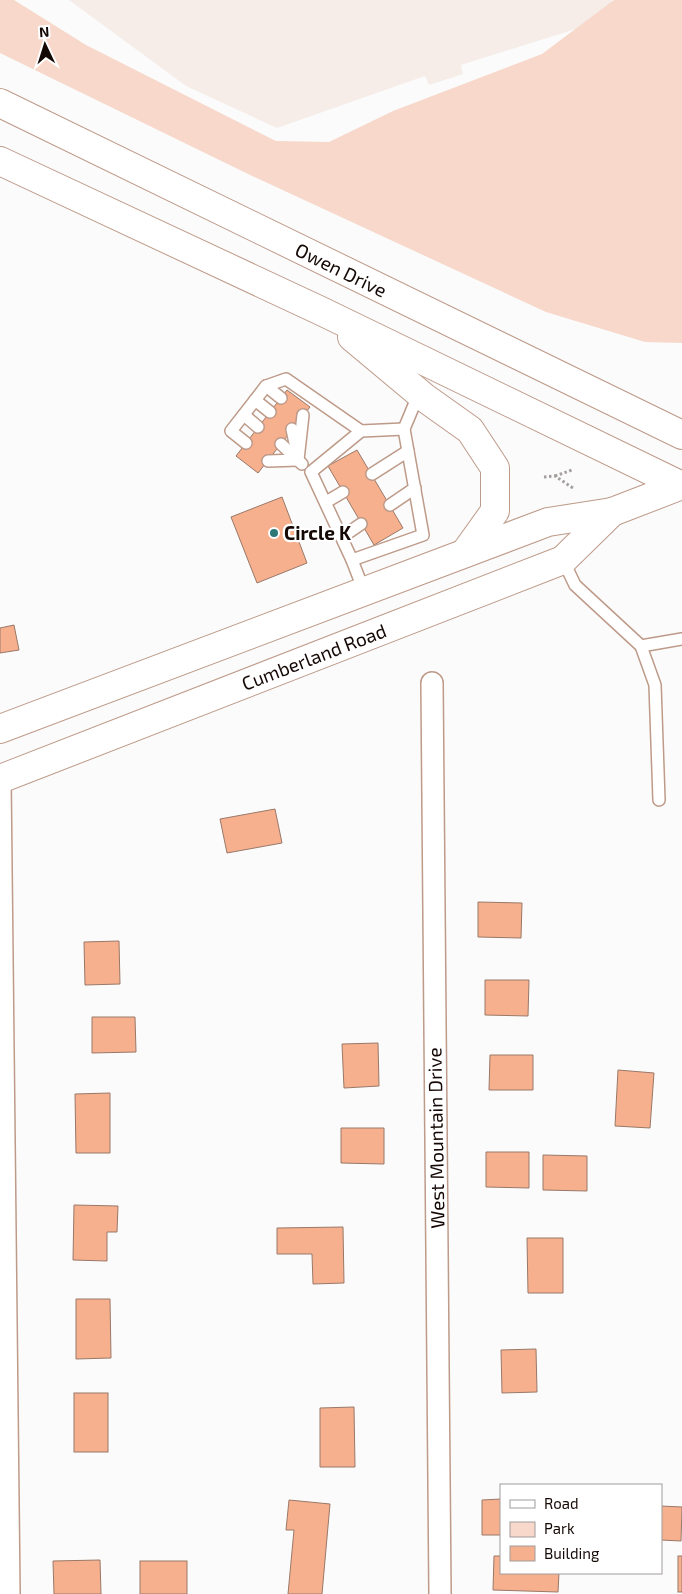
<svg xmlns="http://www.w3.org/2000/svg" width="682" height="1594" font-family="'Exo 2',sans-serif">
  <style>
    .built { fill: #f6ede9 }
    .green { fill: #f7d8ca }
    .building { fill: #f6b08e; stroke: #9a7868 }
    .lines { fill: none; stroke-linecap: round; stroke-linejoin: round }
    .lane-casing { stroke: #be9a89; stroke-width: 14 }
    .street-casing { stroke: #be9a89; stroke-width: 24 }
    .primary-casing { stroke: #be9a89; stroke-width: 30 }
    .highway-casing { stroke: #be9a89; stroke-width: 30 }
    .path { stroke: #a5a09f; stroke-width: 3; stroke-dasharray: 2.5 2.5; stroke-linecap: butt }
    .lane { stroke: #fff; stroke-width: 11 }
    .street { stroke: #fff; stroke-width: 21 }
    .primary { stroke: #fff; stroke-width: 28 }
    .highway { stroke: #fff; stroke-width: 28 }
    .poi-dot { fill: #2d7777; stroke: #fff; stroke-width: 2 }
    .labels { text-anchor: middle; stroke-width: 4.5; stroke-linejoin: round; paint-order: stroke }
    .street-label { font-size: 19px; fill: #140804; stroke: #fff }
    .poi-label { font-size: 19px; font-weight: bold; fill: #140804; stroke: #fff; text-anchor: start }
  </style>
  <rect width="100%" height="100%" fill="#fbfbfb"/>
  <!-- built -->
  <path class="built" d="M 69,0 L 612,0 L 617,16 L 461,65 L 463,74 L 429,85 L 425,76 L 277,128 L 186,86 Z"/>
  <!-- green -->
  <path class="green" d="M 0,0 L 14,0 L 86,45 L 276,141 L 329,142 L 393,111 L 542,54 L 614,0 L 682,0 L 682,343 L 645,342 L 546,312 L 246,173 L 0,53 Z"/>
  <!-- building -->
  <g class="building">
    <path d="M 287,390 L 310,407 L 258,473 L 236,456 Z"/>
    <path d="M 357,450 L 403,528 L 374,545 L 328,466 Z"/>
    <path d="M 282,497 L 307,563 L 257,583 L 231,517 Z"/>
    <path d="M 14,625 L 19,650 L 0,653 L 0,628 Z"/>
    <path d="M 275,809 L 282,843 L 227,853 L 220,819 Z"/>
    <path d="M 478,902 L 522,903 L 521,938 L 478,937 Z"/>
    <path d="M 119,941 L 120,984 L 85,985 L 84,942 Z"/>
    <path d="M 485,980 L 529,980 L 528,1016 L 485,1015 Z"/>
    <path d="M 92,1017 L 135,1017 L 136,1052 L 92,1053 Z"/>
    <path d="M 378,1043 L 379,1086 L 344,1088 L 342,1044 Z"/>
    <path d="M 490,1055 L 533,1055 L 533,1090 L 489,1090 Z"/>
    <path d="M 618,1070 L 654,1073 L 650,1128 L 615,1126 Z"/>
    <path d="M 110,1093 L 110,1153 L 76,1153 L 75,1094 Z"/>
    <path d="M 341,1128 L 384,1128 L 384,1164 L 341,1163 Z"/>
    <path d="M 486,1152 L 529,1152 L 529,1188 L 486,1187 Z"/>
    <path d="M 543,1155 L 587,1156 L 587,1191 L 543,1190 Z"/>
    <path d="M 74,1205 L 118,1206 L 117,1232 L 107,1232 L 107,1261 L 73,1260 Z"/>
    <path d="M 343,1227 L 344,1283 L 313,1284 L 312,1254 L 277,1254 L 277,1228 Z"/>
    <path d="M 527,1238 L 563,1238 L 563,1293 L 528,1293 Z"/>
    <path d="M 76,1299 L 110,1299 L 111,1358 L 76,1359 Z"/>
    <path d="M 536,1349 L 537,1392 L 502,1393 L 501,1350 Z"/>
    <rect x="74" y="1393" width="34" height="59"/>
    <path d="M 354,1407 L 355,1467 L 320,1467 L 320,1408 Z"/>
    <path d="M 501,1499 L 501,1535 L 482,1535 L 482,1500 Z"/>
    <path d="M 289,1500 L 330,1504 L 322,1594 L 288,1594 L 294,1530 L 286,1530 Z"/>
    <path d="M 661,1506 L 682,1507 L 681,1541 L 661,1540 Z"/>
    <path d="M 494,1556 L 501,1556 L 501,1573 L 559,1573 L 558,1592 L 493,1590 Z"/>
    <rect x="678" y="1556" width="4" height="36"/>
    <path d="M 100,1560 L 101,1594 L 54,1594 L 53,1561 Z"/>
    <rect x="140" y="1561" width="47" height="33"/>
  </g>
  <g class="lines">
    <defs>
      <g id="lane">
        <path d="M 266,386 L 281,398"/>
        <path d="M 255,400 L 270,412"/>
        <path d="M 244,415 L 258,427"/>
        <path d="M 292,429 L 296,448"/>
        <path d="M 246,443 L 231,431 L 266,386 L 286,379 L 361,431"/>
        <path d="M 281,444 L 302,464"/>
        <path d="M 298,460 L 303,415"/>
        <path d="M 268,461 L 298,460"/>
        <path d="M 372,474 L 408,451"/>
        <path d="M 326,502 L 343,492"/>
        <path d="M 390,505 L 415,488"/>
        <path d="M 342,537 L 361,524"/>
        <path d="M 352,560 L 311,472 L 361,431 L 404,429"/>
        <path d="M 563,560 L 575,585 L 641,646 L 682,639"/>
        <path d="M 364,591 L 352,560 L 423,535 L 404,429 L 419,393"/>
        <path d="M 641,646 L 655,685 L 659,800"/>
      </g>
      <g id="street">
        <path d="M 432,683 L 440,1594"/>
        <path d="M 0,779 L 9,1594"/>
      </g>
      <g id="primary">
        <path d="M 0,729 L 548,522 L 612,512 L 682,485"/>
        <path d="M 0,779 L 563,560 L 612,512"/>
      </g>
      <g id="highway">
        <path d="M 0,103 L 682,435"/>
        <path d="M 0,161 L 321,311 L 682,486"/>
        <path d="M 352,337 L 425,398 L 470,430 L 495,468 L 495,511 L 465,553"/>
      </g>
    </defs>
    <!-- lane casing -->
    <use href="#lane" class="lane-casing"/>
    <!-- street casing -->
    <use href="#street" class="street-casing"/>
    <!-- primary casing -->
    <use href="#primary" class="primary-casing"/>
    <!-- highway casing -->
    <use href="#highway" class="highway-casing"/>
    <!-- path -->
    <g class="path">
      <path d="M 555,476 L 572,470"/>
      <path d="M 544,477 L 555,476 L 573,488"/>
    </g>
    <!-- lane -->
    <use href="#lane" class="lane"/>
    <!-- street -->
    <use href="#street" class="street"/>
    <!-- primary -->
    <use href="#primary" class="primary"/>
    <!-- highway -->
    <use href="#highway" class="highway"/>
  </g>
  <!-- markers -->
  <circle class="poi-dot" cx="274" cy="533" r="5"/>
  <g class="labels">
    <!-- street labels -->
    <g class="street-label">
      <text transform="translate(341 270) rotate(26)" y="7">Owen Drive</text>
      <text transform="translate(314 657) rotate(-21)" y="7">Cumberland Road</text>
      <text transform="translate(436 1138) rotate(-91)" y="7">West Mountain Drive</text>
    </g>
    <!-- poi labels -->
    <g class="poi-label">
      <text x="284" y="540">Circle K</text>
    </g>
  </g>
  <!-- legend -->
  <rect x="500" y="1484" width="162" height="90" fill="#ffffff" stroke="#a19c9b"/>
  <rect x="510" y="1500" width="25" height="8" fill="#ffffff" stroke="#a19c9b"/>
  <text x="544" y="1509" font-size="15" fill="#140804">Road</text>
  <rect x="510" y="1522" width="25" height="15" fill="#f7d8ca" stroke="#a19c9b"/>
  <text x="544" y="1534" font-size="15" fill="#140804">Park</text>
  <rect x="510" y="1546" width="25" height="15" fill="#f6b08e" stroke="#a19c9b"/>
  <text x="544" y="1559" font-size="15" fill="#140804">Building</text>
  <!-- north arrow -->
  <g transform="translate(45 45) rotate(356)" stroke="#ffffff" stroke-width="4" paint-order="stroke">
  <path d="M0-4L9 19L0 12L-9 19Z" fill="#140804"/>
  <text y="-8" font-size="14" font-weight="bold" text-anchor="middle" fill="#140804">N</text>
  </g>
</svg>
